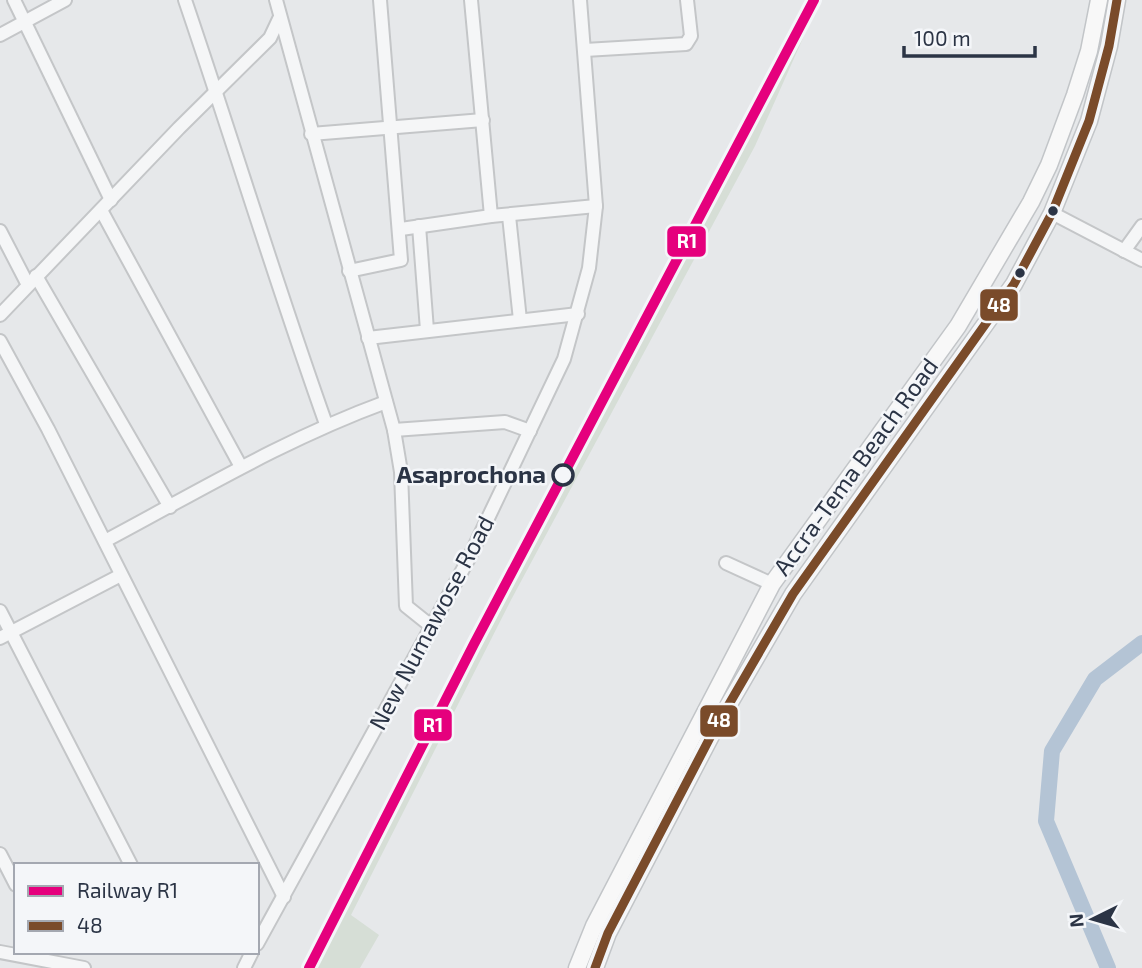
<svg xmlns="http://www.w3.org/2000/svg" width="1142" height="968" font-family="'Exo 2',sans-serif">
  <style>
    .green { fill: #d6ded6 }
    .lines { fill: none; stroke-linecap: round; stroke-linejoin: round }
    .river { stroke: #b4c4d5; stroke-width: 16 }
    .minor-casing { stroke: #c4c6c8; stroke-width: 16 }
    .major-casing { stroke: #c2c5c8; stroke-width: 19 }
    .minor { stroke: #f5f6f7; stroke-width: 12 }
    .major { stroke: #f8f8f8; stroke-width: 16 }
    .bus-1-casing { stroke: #f4f6f9; stroke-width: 14 }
    .bus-1 { stroke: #7a4b2a; stroke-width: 9 }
    .rail-1-casing { stroke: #f4f6f9; stroke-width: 16 }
    .rail-1 { stroke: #e5007d; stroke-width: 10 }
    .bus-dot { fill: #2b3445; stroke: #f4f6f9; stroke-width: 2.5 }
    .stop-dot { fill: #f4f6f9; stroke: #2b3445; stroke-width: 3.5 }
    .labels { text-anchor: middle; stroke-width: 5; stroke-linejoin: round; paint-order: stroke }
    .street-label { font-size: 24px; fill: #2b3445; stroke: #f4f6f9 }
    .stop-label { font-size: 24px; font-weight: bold; fill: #2b3445; stroke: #f4f6f9; text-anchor: end }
    .line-badge { stroke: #f4f6f9; stroke-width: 2.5 }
    .badge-label { font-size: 19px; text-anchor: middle; font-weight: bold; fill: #fff }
  </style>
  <rect width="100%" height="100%" fill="#e6e8ea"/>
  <!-- green -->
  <path class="green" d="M 813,0 L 820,0 L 755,146 L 511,600 L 351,915 L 379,935 L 360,968 L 310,968 L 454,682 L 642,323 L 790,49 Z"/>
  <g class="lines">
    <!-- river -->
    <path class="river" d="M 1108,968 L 1046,821 L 1052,751 L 1095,679 L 1142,643"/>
    <defs>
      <g id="minor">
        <path d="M 14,0 L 111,200"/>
        <path d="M 185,0 C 233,141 276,284 326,424"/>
        <path d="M 276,0 L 394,430 L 401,472 L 406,606 L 431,626"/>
        <path d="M 471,0 L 491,216"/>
        <path d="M 0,35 L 65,0"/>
        <path d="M 585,50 L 686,44 L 691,36 L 687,0"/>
        <path d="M 311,134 L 483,120"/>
        <path d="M 101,210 L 240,465"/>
        <path d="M 1052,213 L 1142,260"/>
        <path d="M 509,216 L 520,320"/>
        <path d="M 419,226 L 427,330"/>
        <path d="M 401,229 L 491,216 L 596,206"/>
        <path d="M 0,231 L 28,285"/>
        <path d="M 1124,251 L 1142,226"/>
        <path d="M 349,271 L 401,260 L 380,0"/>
        <path d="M 36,276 L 170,507"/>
        <path d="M 0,315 L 179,128 L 270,38 L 279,19"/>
        <path d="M 368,338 L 578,314"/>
        <path d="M 0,341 L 48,429 L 284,897"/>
        <path d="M 394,430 L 505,422 L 530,431"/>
        <path d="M 105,541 C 199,491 285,439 386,402"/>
        <path d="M 726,563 L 772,584"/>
        <path d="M 0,611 L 131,865"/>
        <path d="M 0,638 L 121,575"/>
        <path d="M 0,854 L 16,885"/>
        <path d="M 257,944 L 468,560 L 564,359 L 589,268 L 596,206 L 580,0"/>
        <path d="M 0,952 L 84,968"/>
        <path d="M 244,968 L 252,952"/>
      </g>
      <g id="major">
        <path d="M 577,968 L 594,926 L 772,584 L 958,326 L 1031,202 L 1049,165 L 1075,95 L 1089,51 L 1099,0"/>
        <path d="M 595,968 L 608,933 L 714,730 L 793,594 L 1014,284 L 1052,213 L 1089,121 L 1109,46 L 1117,0"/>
      </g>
    </defs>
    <!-- minor casing -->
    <use href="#minor" class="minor-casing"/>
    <!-- major casing -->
    <use href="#major" class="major-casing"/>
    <!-- minor -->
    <use href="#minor" class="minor"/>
    <!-- major -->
    <use href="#major" class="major"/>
    <defs>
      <path id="bus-1" d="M 595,968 L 608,933 L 714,730 L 793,594 L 1014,284 L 1052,213 L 1089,121 L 1109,46 L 1117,0"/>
    </defs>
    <!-- bus-1 casing -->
    <use href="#bus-1" class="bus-1-casing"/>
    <!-- bus-1 -->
    <use href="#bus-1" class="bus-1"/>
    <defs>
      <path id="rail-1" d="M 309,968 L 474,644 L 814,0"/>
    </defs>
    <!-- rail-1 casing -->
    <use href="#rail-1" class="rail-1-casing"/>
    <!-- rail-1 -->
    <use href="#rail-1" class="rail-1"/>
  </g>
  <!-- markers -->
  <g class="bus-dot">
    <circle cx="1053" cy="211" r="6"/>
    <circle cx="1020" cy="273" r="6"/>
  </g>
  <circle class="stop-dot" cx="563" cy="475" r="10"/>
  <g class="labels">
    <!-- street labels -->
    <g class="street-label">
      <text transform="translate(856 467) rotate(-54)" y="8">Accra-Tema Beach Road</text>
      <text transform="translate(432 623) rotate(-62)" y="8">New Numawose Road</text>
    </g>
    <!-- stop labels -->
    <g class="stop-label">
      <text x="546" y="483">Asaprochona</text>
    </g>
  </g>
  <g class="line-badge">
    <rect x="666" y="225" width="41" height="33" rx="7" fill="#e5007d"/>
    <rect x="979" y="288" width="40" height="34" rx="7" fill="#7a4b2a"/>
    <rect x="699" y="704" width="40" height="34" rx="7" fill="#7a4b2a"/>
    <rect x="413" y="708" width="40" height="34" rx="7" fill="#e5007d"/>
  </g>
  <g class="badge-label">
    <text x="687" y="248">R1</text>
    <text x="999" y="312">48</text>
    <text x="719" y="727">48</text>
    <text x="433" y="732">R1</text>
  </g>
  <!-- legend -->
  <rect x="14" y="863" width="245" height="91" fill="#f4f6f9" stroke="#a4a8b1" stroke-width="2"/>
  <rect x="28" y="886" width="35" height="10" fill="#e5007d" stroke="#a4a8b1" stroke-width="2"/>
  <text x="77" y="898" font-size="21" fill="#2b3445">Railway R1</text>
  <rect x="28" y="921" width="35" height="10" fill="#7a4b2a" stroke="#a4a8b1" stroke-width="2"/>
  <text x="77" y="933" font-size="21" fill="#2b3445">48</text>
  <!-- north arrow -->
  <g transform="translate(1093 919) rotate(265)" stroke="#f4f6f9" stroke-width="5" paint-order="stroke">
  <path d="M0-5L12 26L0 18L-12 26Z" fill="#2b3445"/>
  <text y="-10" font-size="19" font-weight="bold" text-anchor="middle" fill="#2b3445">N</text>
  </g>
  <!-- scale -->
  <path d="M904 46v10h131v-10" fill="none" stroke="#2b3445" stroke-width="3.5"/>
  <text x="914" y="46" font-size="21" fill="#2b3445" stroke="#f4f6f9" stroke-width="5" paint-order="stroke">100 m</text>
</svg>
